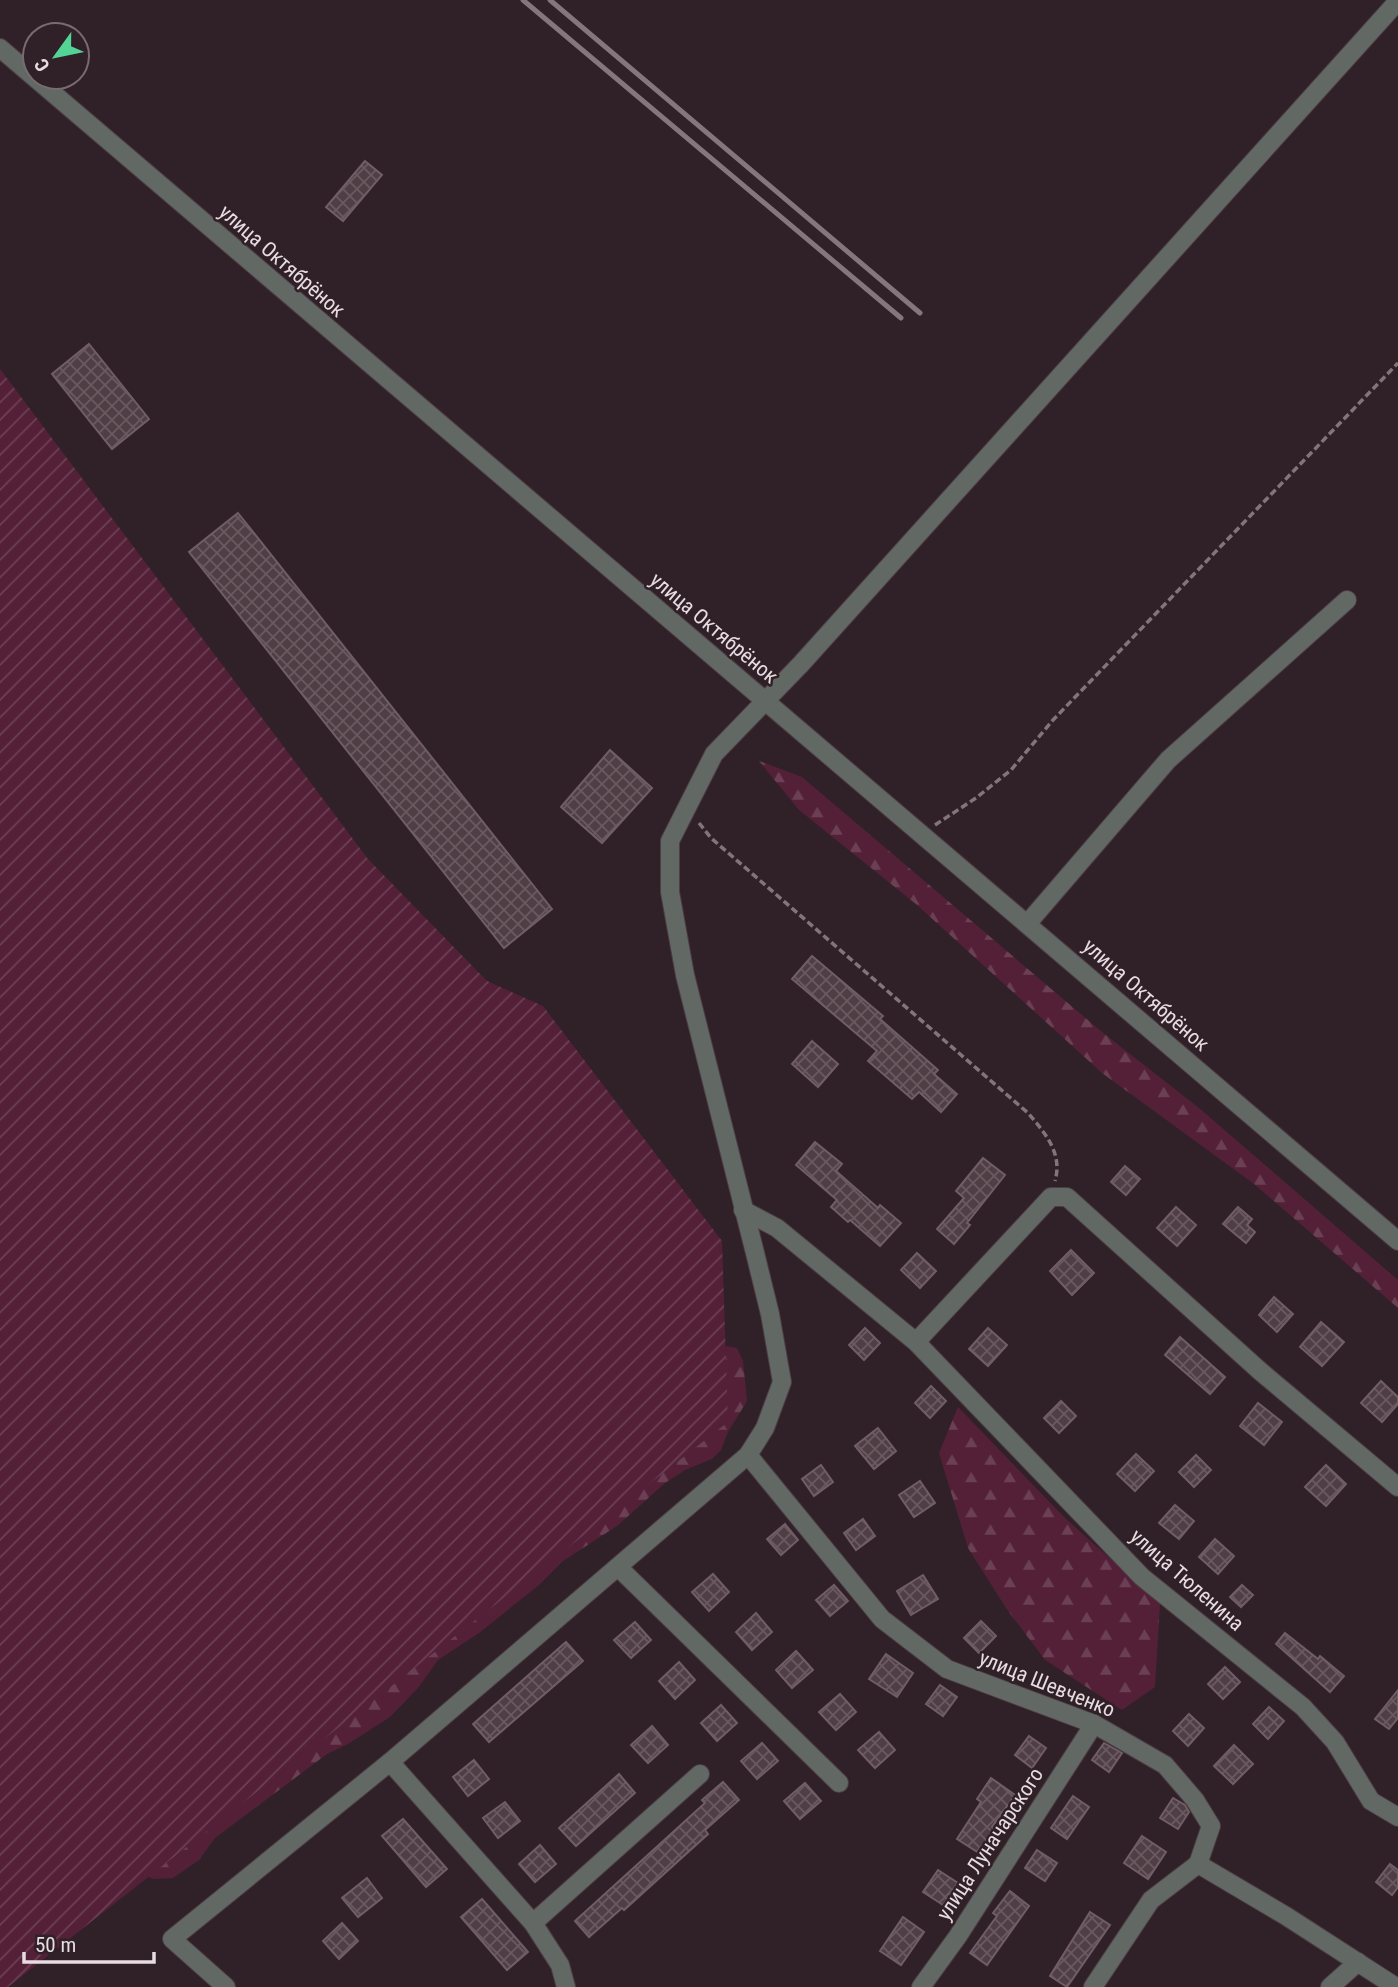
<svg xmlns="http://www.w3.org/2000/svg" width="1398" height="1987" font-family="'Roboto Condensed',sans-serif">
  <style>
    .forest { fill: url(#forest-firs) }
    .garden { fill: url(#garden-furrows) }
    .building { fill: url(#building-cross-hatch); stroke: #705d65; stroke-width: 2 }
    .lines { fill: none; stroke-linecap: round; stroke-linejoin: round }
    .minor-casing { stroke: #4d3e45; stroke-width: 20 }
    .path { stroke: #82757a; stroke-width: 3.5; stroke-dasharray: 7 3.5; stroke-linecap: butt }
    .minor { stroke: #626965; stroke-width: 18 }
    .rail { stroke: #84777c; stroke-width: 5 }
    .labels { text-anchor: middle; stroke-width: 5; stroke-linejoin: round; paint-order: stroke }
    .street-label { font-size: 21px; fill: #e7dce0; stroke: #302027 }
  </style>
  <defs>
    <pattern id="forest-firs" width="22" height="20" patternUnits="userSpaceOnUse" patternTransform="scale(1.75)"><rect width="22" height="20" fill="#532038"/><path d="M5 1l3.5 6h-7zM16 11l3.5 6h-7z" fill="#6c4054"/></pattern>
    <pattern id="garden-furrows" width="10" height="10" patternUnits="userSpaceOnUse" patternTransform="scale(1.75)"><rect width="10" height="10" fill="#532038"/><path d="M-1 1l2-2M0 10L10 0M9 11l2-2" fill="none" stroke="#6c4054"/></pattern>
    <pattern id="building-cross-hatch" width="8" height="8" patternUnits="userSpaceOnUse" patternTransform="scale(1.75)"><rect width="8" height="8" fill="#503e45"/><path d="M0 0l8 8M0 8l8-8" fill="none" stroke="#695960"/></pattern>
  </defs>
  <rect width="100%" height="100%" fill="#302027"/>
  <!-- forest -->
  <g class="forest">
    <path d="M 759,761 L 802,777 L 1102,1032 L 1199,1108 L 1398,1280 L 1398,1308 L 1254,1184 L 1102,1073 L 917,905 L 799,810 Z"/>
    <path d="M 726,1346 L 737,1348 L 743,1361 L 747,1401 L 728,1432 L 721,1450 L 712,1459 L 685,1470 L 665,1483 L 617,1526 L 563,1561 L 539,1585 L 479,1633 L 438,1660 L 418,1688 L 390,1717 L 348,1744 L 327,1754 L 215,1838 L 199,1860 L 173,1878 L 153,1879 L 132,1868 Z"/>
    <path d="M 958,1407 L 1063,1516 L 1160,1604 L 1155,1687 L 1122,1710 L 1045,1660 L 1006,1608 L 968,1548 L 939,1453 Z"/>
  </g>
  <!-- garden -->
  <path class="garden" d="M 0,369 L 368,859 L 487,981 L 543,1006 L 722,1241 L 728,1422 L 8,1987 L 0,1987 Z"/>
  <!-- building -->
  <g class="building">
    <path d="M 365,161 L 382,175 L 343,221 L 326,207 Z"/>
    <path d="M 89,344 L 149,419 L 112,449 L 52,374 Z"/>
    <path d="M 238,513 L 552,909 L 504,948 L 189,552 Z"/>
    <path d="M 610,750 L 652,788 L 602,843 L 561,807 Z"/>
    <path d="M 812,956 L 883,1016 L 880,1019 L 938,1070 L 934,1074 L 957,1094 L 941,1112 L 919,1092 L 912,1099 L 868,1061 L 877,1051 L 792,979 Z"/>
    <path d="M 812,1041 L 838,1064 L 818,1087 L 792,1064 Z"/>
    <path d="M 815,1142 L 842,1164 L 836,1171 L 878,1208 L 880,1205 L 901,1223 L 880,1246 L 850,1220 L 848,1222 L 831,1207 L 837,1200 L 796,1165 Z"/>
    <path d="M 983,1158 L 1005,1175 L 967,1223 L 970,1225 L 954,1244 L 937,1229 L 964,1198 L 956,1191 Z"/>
    <path d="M 1125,1166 L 1140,1179 L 1126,1195 L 1111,1182 Z"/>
    <path d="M 1176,1207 L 1196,1225 L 1177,1246 L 1157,1228 Z"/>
    <path d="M 1238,1207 L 1252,1219 L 1247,1225 L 1255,1232 L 1246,1243 L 1223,1224 Z"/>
    <path d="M 1071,1250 L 1094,1273 L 1072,1295 L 1050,1271 Z"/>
    <path d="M 917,1253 L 936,1271 L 920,1288 L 901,1270 Z"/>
    <path d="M 1274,1297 L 1293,1314 L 1277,1332 L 1259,1315 Z"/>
    <path d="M 1321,1322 L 1344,1342 L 1322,1366 L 1300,1347 Z"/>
    <path d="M 865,1328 L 880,1343 L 864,1360 L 849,1345 Z"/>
    <path d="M 988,1328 L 1007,1345 L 988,1366 L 969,1349 Z"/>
    <path d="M 1180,1337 L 1225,1377 L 1210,1394 L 1165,1355 Z"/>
    <path d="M 1381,1381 L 1398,1397 L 1398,1404 L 1382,1422 L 1361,1403 Z"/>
    <path d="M 931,1386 L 946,1401 L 930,1418 L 915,1403 Z"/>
    <path d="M 1061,1401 L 1076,1416 L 1059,1433 L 1044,1418 Z"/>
    <path d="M 1258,1403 L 1282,1422 L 1264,1445 L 1240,1426 Z"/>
    <path d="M 878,1428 L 896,1451 L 874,1469 L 855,1446 Z"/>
    <path d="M 1136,1454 L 1154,1471 L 1135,1491 L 1117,1474 Z"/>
    <path d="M 1196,1455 L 1211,1470 L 1194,1487 L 1179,1472 Z"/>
    <path d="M 821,1465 L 833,1482 L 814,1496 L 802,1479 Z"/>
    <path d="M 1326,1465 L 1346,1484 L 1326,1506 L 1305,1487 Z"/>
    <path d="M 920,1481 L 935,1503 L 914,1517 L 899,1495 Z"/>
    <path d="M 1175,1505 L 1194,1521 L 1179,1539 L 1159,1523 Z"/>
    <path d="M 863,1519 L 875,1536 L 856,1550 L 844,1533 Z"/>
    <path d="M 785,1524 L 798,1540 L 781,1555 L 767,1539 Z"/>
    <path d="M 1215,1539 L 1234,1556 L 1218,1574 L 1199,1557 Z"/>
    <path d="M 713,1574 L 729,1592 L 709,1611 L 692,1592 Z"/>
    <path d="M 923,1575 L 938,1599 L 911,1615 L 897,1591 Z"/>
    <path d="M 834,1585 L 848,1601 L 830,1616 L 816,1600 Z"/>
    <path d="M 1242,1585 L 1253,1595 L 1241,1607 L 1230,1597 Z"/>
    <path d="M 756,1613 L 772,1632 L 752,1650 L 736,1632 Z"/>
    <path d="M 981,1621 L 996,1636 L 979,1653 L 964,1638 Z"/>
    <path d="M 635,1622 L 651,1640 L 631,1658 L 614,1640 Z"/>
    <path d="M 1285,1633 L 1318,1659 L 1320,1656 L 1344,1676 L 1330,1692 L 1276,1644 Z"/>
    <path d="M 566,1642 L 583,1661 L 489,1742 L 473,1724 Z"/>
    <path d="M 796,1651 L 813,1670 L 792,1688 L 776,1670 Z"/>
    <path d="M 886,1654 L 913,1673 L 897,1697 L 869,1679 Z"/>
    <path d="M 679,1662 L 695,1680 L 675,1699 L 659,1681 Z"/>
    <path d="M 1225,1667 L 1240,1682 L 1223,1699 L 1208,1684 Z"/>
    <path d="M 940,1685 L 957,1697 L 943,1716 L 926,1704 Z"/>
    <path d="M 1398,1690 L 1398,1718 L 1389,1729 L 1375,1719 Z"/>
    <path d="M 840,1694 L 856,1712 L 836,1730 L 819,1712 Z"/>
    <path d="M 721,1705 L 737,1723 L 717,1741 L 701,1723 Z"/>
    <path d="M 1269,1707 L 1284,1721 L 1268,1739 L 1253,1724 Z"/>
    <path d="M 1189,1714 L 1204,1728 L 1188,1746 L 1173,1731 Z"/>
    <path d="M 652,1726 L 668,1745 L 648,1763 L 631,1745 Z"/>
    <path d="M 879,1732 L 895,1750 L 875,1768 L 858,1750 Z"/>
    <path d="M 1029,1736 L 1046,1748 L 1032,1768 L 1015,1755 Z"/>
    <path d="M 762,1743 L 778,1761 L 757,1779 L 741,1761 Z"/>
    <path d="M 1104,1743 L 1122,1753 L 1109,1772 L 1092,1760 Z"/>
    <path d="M 1234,1745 L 1253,1764 L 1233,1784 L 1214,1766 Z"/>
    <path d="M 474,1760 L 489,1779 L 468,1796 L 453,1777 Z"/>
    <path d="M 619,1774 L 635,1793 L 576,1846 L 559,1828 Z"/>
    <path d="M 991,1778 L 1015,1795 L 992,1827 L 994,1828 L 979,1853 L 957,1839 L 981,1802 L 977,1799 Z"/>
    <path d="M 723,1782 L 739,1800 L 705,1830 L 708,1834 L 624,1910 L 622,1908 L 589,1937 L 575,1921 L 705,1803 L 702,1800 Z"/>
    <path d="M 805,1783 L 821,1801 L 800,1819 L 784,1801 Z"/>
    <path d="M 1073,1796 L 1089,1807 L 1067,1839 L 1051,1828 Z"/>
    <path d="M 1173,1798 L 1185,1805 L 1189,1812 L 1178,1829 L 1160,1818 Z"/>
    <path d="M 505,1802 L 520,1821 L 498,1838 L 483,1818 Z"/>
    <path d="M 403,1819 L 447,1869 L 426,1887 L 382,1836 Z"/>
    <path d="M 1142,1836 L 1166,1852 L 1148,1879 L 1124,1863 Z"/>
    <path d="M 540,1845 L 556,1864 L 535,1882 L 519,1864 Z"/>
    <path d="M 1037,1850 L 1057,1863 L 1045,1881 L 1025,1868 Z"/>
    <path d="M 1390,1864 L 1398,1870 L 1398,1887 L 1392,1895 L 1376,1882 Z"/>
    <path d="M 938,1870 L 958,1883 L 943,1905 L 923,1892 Z"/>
    <path d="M 367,1878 L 382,1898 L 358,1917 L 342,1898 Z"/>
    <path d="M 1010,1891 L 1029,1906 L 987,1965 L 970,1953 L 997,1916 L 993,1913 Z"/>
    <path d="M 482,1899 L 528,1952 L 507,1970 L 461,1917 Z"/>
    <path d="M 1090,1912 L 1110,1925 L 1067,1987 L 1050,1976 Z"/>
    <path d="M 903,1917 L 924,1932 L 901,1965 L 880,1951 Z"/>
    <path d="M 342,1923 L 358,1941 L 339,1959 L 323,1941 Z"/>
  </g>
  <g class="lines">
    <defs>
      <g id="minor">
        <path d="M 0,48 L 1398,1241"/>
        <path d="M 1027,924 L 1168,760 L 1347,600"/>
        <path d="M 743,1210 L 777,1228 L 916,1342 L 1142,1577 L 1303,1707 L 1335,1742 L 1371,1801 L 1398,1817"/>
        <path d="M 916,1342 L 1051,1197 L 1067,1197 L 1260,1371 L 1398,1487"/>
        <path d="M 748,1455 L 882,1619 L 947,1669 L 1094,1724 L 1165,1765 L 1195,1800 L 1211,1826 L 1198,1864 L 1286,1916 L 1396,1987"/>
        <path d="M 618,1567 L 839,1783"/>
        <path d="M 390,1762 L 533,1923 L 560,1965 L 566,1987"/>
        <path d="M 533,1923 L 700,1774"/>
        <path d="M 226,1987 L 172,1939 L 390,1762 L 748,1455 L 765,1428 L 782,1382 L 770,1314 L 755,1253 L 685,975 L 670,892 L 670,841 L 714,754 L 801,664 L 1398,1"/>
        <path d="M 921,1987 L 958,1936 L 1094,1724"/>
        <path d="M 1093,1987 L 1151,1900 L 1198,1864"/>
        <path d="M 1330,1987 L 1358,1962"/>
      </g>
    </defs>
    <!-- minor casing -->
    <use href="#minor" class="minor-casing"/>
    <!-- path -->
    <g class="path">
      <path d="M 699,823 L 711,838 L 1028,1113 C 1045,1133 1063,1153 1055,1181"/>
      <path d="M 935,825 L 976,798 L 1011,770 L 1053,720 L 1398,363"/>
    </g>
    <!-- minor -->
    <use href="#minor" class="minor"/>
    <!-- rail -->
    <g class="rail">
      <path d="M 523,0 L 901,318"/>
      <path d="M 550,0 L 920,313"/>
    </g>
  </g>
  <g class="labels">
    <!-- street labels -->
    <g class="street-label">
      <text transform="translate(282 261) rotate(41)" y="7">улица Октябрёнок</text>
      <text transform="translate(714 628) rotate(40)" y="7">улица Октябрёнок</text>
      <text transform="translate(1146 995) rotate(41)" y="7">улица Октябрёнок</text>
      <text transform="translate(1187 1580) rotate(41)" y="7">улица Тюленина</text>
      <text transform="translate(1047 1684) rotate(22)" y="7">улица Шевченко</text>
      <text transform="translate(990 1844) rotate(-57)" y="7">улица Луначарского</text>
    </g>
  </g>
  <!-- north arrow -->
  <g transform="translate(56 56) rotate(237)"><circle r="33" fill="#302027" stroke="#796b71" stroke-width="2"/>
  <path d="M0-5L12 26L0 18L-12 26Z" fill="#53d396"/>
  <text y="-10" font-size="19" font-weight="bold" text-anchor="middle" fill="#e7dce0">С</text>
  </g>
  <!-- scale -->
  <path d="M24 1952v10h130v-10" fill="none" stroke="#e7dce0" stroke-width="3.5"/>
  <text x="35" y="1952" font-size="21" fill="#e7dce0" stroke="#302027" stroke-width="5" paint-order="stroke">50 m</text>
</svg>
